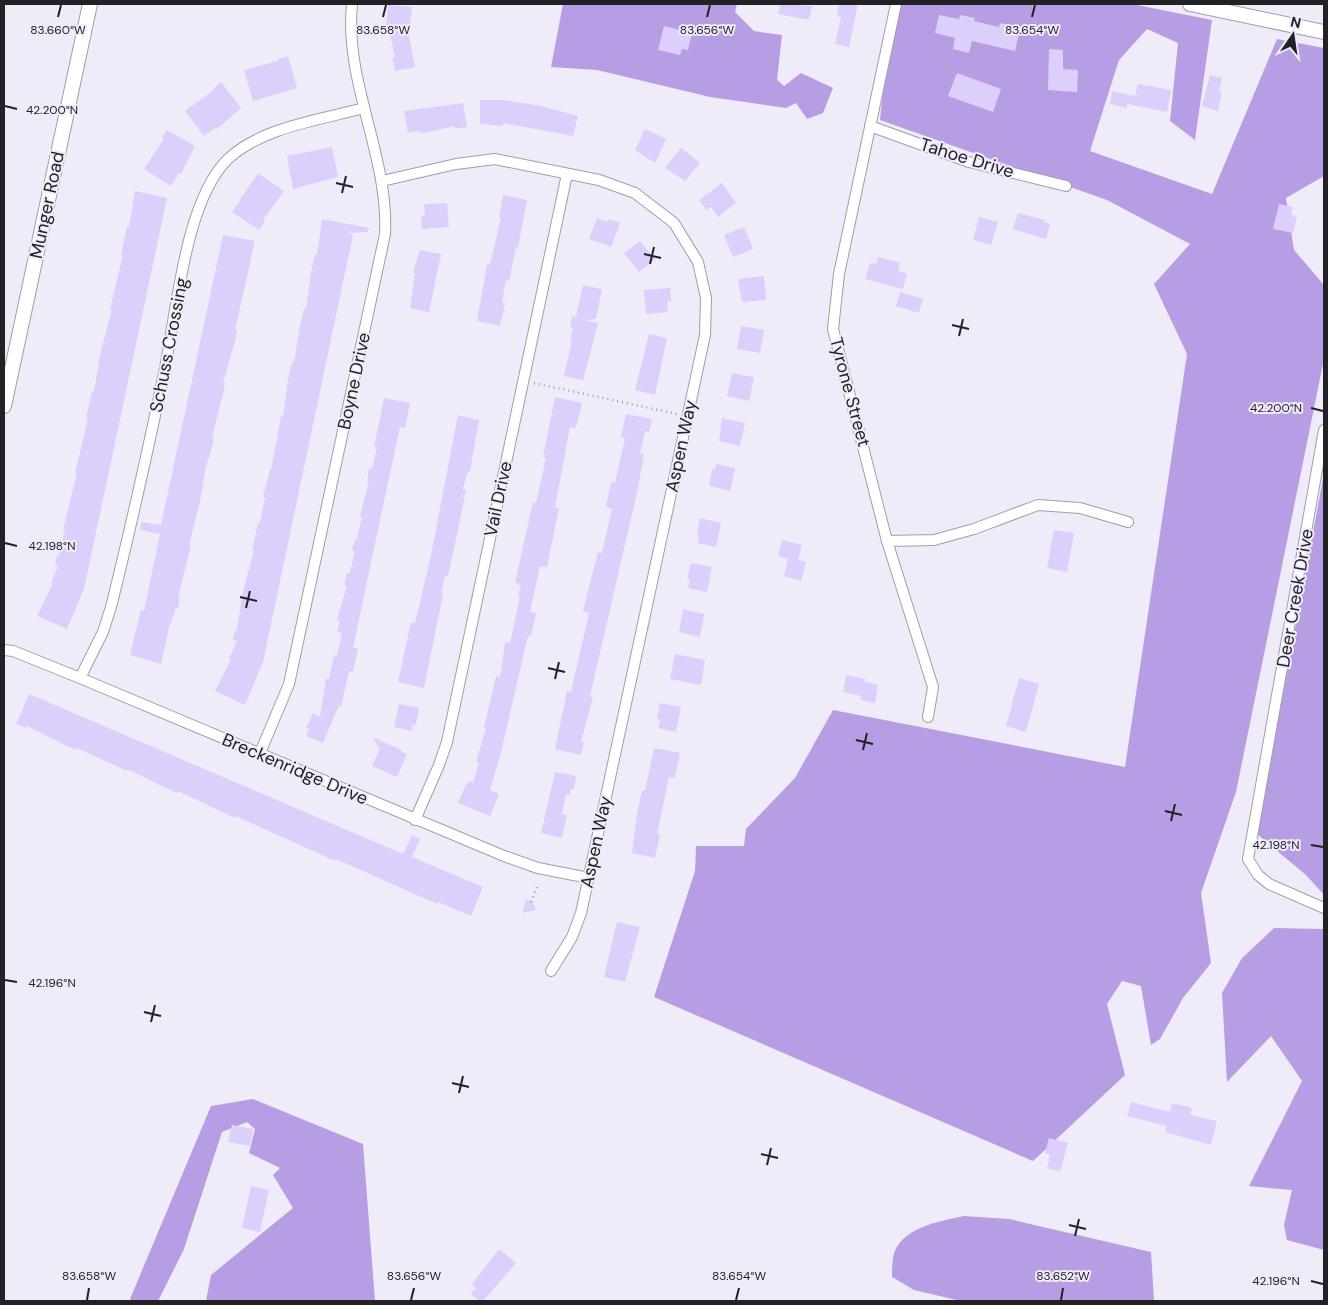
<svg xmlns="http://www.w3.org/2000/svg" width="1328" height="1305" font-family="'DM Sans',sans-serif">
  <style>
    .forest { fill: #b79ee4 }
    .building { fill: #ddcffb }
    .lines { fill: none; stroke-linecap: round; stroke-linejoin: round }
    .street-casing { stroke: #a19daa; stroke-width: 12 }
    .secondary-casing { stroke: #a19daa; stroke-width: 16 }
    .path { stroke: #a09da7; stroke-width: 2.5; stroke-dasharray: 1 4; stroke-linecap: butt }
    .street { stroke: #fff; stroke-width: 10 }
    .secondary { stroke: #fff; stroke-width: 14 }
    .ticks { fill: none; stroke: #222126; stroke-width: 2 }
    .labels { text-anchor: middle; stroke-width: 4; stroke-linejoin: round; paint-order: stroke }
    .street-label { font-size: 18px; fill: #222126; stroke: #f0ebf9 }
    .ticks-label { font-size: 12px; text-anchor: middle; fill: #222126; stroke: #f0ebf9; stroke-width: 4; stroke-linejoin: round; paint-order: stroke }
  </style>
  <rect width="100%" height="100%" fill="#f0ebf9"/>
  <!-- forest -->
  <g class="forest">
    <path d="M 563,4 L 737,4 L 735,12 L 754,31 L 782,35 L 777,80 L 784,86 L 801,73 L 833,88 L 823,113 L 807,119 L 796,103 L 786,108 L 710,97 L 597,70 L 551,67 Z"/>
    <path d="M 892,4 L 1132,4 L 1212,20 L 1195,140 L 1170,121 L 1178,43 L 1147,29 L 1119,60 L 1090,151 L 1212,194 L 1277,39 L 1324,48 L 1324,176 L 1286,198 L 1294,250 L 1324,285 L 1324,359 L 1236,792 L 1201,893 L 1211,963 L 1183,998 L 1160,1039 L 1151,1045 L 1141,986 L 1122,981 L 1107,1004 L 1125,1075 L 1033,1161 L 654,997 L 695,871 L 696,846 L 744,846 L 746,829 L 795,778 L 833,710 L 1125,767 L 1187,354 L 1154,284 L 1190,244 L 1107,200 L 880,120 Z"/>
    <path d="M 1324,473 L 1324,895 L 1306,875 L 1257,834 Z"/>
    <path d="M 1274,928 L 1324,929 L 1324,1250 L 1287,1240 L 1284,1225 L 1292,1190 L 1249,1186 L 1302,1081 L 1271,1036 L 1227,1082 L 1222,993 L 1242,958 Z"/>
    <path d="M 253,1099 L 363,1144 L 375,1301 L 206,1301 L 211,1275 L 293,1208 L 273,1175 L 280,1168 L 249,1153 L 255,1129 L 247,1122 L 222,1132 L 184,1249 L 158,1301 L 132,1301 L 130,1299 L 211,1106 Z"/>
    <path d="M 964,1216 L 1009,1219 L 1151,1252 L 1154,1301 L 961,1301 L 914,1290 L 892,1277 C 892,1271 892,1264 893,1258 C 898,1228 940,1221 964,1216 Z"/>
  </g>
  <!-- building -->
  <g class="building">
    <path d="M 780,4 L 812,6 L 809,20 L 778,14 Z"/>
    <path d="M 839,4 L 858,4 L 849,47 L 835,44 L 841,17 L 837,16 Z"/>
    <path d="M 388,5 L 412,7 L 409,36 L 415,67 L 395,71 L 392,58 L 395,57 L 389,30 L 386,29 Z"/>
    <path d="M 939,15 L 959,19 L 960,15 L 975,18 L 974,21 L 999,27 L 1000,23 L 1020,28 L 1015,51 L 972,41 L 969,53 L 953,49 L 955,38 L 935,33 Z"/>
    <path d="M 664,26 L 692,33 L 688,50 L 682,49 L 680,55 L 658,50 Z"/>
    <path d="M 1049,49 L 1063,50 L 1063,69 L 1078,70 L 1077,92 L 1048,90 Z"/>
    <path d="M 288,56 L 297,88 L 253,101 L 244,70 L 278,61 L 278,59 Z"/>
    <path d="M 957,73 L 1001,89 L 993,112 L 948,96 Z"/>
    <path d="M 1210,75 L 1222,78 L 1219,92 L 1222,93 L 1218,111 L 1202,106 Z"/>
    <path d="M 221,82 L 241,108 L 217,129 L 216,127 L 204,136 L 185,111 L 214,90 L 213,89 Z"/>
    <path d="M 1138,84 L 1171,90 L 1167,112 L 1127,104 L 1127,108 L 1110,104 L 1112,91 L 1135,96 Z"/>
    <path d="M 480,100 L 503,100 L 542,106 L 578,116 L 573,136 L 503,123 L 503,126 L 480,124 Z"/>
    <path d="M 463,103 L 467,127 L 455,129 L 454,126 L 420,134 L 420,131 L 408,133 L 404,111 Z"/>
    <path d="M 645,129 L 666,139 L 655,163 L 635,150 Z"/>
    <path d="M 167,130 L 195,146 L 181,174 L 179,173 L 171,186 L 144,169 L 164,139 L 162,138 Z"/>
    <path d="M 332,147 L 338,177 L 293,189 L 287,156 Z"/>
    <path d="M 681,148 L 700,163 L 685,181 L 665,168 Z"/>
    <path d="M 258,173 L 284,191 L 263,220 L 265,221 L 259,230 L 232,212 Z"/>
    <path d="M 722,183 L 736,203 L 718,217 L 711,207 L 707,210 L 699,200 Z"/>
    <path d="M 135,191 L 167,198 L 84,589 L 67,629 L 37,616 L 53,583 L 51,583 L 58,566 L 55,565 L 57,555 L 59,556 L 65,530 L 63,530 L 77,473 L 75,473 L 88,419 L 86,419 L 88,409 L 92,391 L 94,391 L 100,355 L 112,309 L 110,309 L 123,255 L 121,255 L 123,245 L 127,227 L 129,227 Z"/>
    <path d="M 503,195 L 527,200 L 518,248 L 516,247 L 509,281 L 506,280 L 502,302 L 505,303 L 500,326 L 477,321 L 487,264 L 490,265 L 501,218 L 499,218 Z"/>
    <path d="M 447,203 L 449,227 L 422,229 L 421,216 L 425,216 L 424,204 Z"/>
    <path d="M 1279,204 L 1293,207 L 1291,215 L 1297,216 L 1293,233 L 1273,229 Z"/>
    <path d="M 1018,213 L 1045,220 L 1044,222 L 1050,224 L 1046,239 L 1013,229 Z"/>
    <path d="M 979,217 L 998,222 L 991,245 L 973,240 Z"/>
    <path d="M 597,218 L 608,222 L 609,219 L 620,223 L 611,247 L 589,239 Z"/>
    <path d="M 322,219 L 369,228 L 368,232 L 348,233 L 353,235 L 263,662 L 245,705 L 215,691 L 231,659 L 229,658 L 237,641 L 233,640 L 235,630 L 237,631 L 242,595 L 254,551 L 252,551 L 254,541 L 258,523 L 260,523 L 265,497 L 263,497 L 270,469 L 271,470 L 281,416 L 283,416 L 288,380 L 292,362 L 294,362 L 300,326 L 304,308 L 306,309 L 311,273 L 315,254 L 317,255 Z"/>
    <path d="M 744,227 L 753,249 L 733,257 L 724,235 Z"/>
    <path d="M 223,235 L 255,241 L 235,330 L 237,331 L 235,341 L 223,383 L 225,383 L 223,394 L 212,437 L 214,437 L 212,448 L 206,466 L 200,502 L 189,545 L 191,545 L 178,598 L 180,598 L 178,608 L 176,608 L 169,628 L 161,664 L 130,655 L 141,610 L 144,611 L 160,534 L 140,530 L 141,522 L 161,525 Z"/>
    <path d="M 640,241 L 655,259 L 639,272 L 624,253 Z"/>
    <path d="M 420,250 L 441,254 L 429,312 L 410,308 L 415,274 L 413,273 Z"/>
    <path d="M 878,257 L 900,263 L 898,271 L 907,274 L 903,289 L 865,279 L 870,263 L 876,264 Z"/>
    <path d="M 764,276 L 766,300 L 742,302 L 738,279 Z"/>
    <path d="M 583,285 L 602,289 L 596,319 L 585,320 L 598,323 L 583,380 L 564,376 L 572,340 L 570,340 L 573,328 L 570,327 L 572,316 L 576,317 Z"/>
    <path d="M 670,288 L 671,301 L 667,301 L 668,312 L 646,314 L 644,290 Z"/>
    <path d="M 900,292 L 923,299 L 919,313 L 896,306 Z"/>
    <path d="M 741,326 L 764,330 L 760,353 L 737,349 Z"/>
    <path d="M 649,334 L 667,338 L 655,395 L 635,390 Z"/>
    <path d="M 732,373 L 754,377 L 749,401 L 727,396 Z"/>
    <path d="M 555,397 L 582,403 L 576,428 L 570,427 L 555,507 L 559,508 L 547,567 L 540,566 L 530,612 L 536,613 L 531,636 L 528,636 L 500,756 L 490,790 L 499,794 L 490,816 L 458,803 L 465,787 L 469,781 L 473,783 L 479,763 L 476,762 L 486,728 L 484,728 L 496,676 L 500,677 L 505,642 L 510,643 L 520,597 L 518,597 L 521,584 L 515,583 L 533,502 L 536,503 L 546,458 L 543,457 Z"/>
    <path d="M 384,398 L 410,403 L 405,428 L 400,427 L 370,567 L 353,648 L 358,648 L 353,672 L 349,671 L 341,707 L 339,706 L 335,714 L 323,743 L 306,736 L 309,729 L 306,728 L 313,713 L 320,717 L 326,679 L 329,679 L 334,655 L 337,656 L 342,633 L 337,632 L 340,621 L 337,620 L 347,585 L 344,585 L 347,573 L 350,573 L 355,551 L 352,551 L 355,539 L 357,539 L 362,517 L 360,516 L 369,481 L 367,481 L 369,469 L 372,469 L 377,447 L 374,447 Z"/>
    <path d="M 626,414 L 652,419 L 649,432 L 645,431 L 640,454 L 644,454 L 638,488 L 590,696 L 593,697 L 581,742 L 584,742 L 581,755 L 555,749 L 567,691 L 571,692 L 589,613 L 583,612 L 589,587 L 598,552 L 602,553 L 612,509 L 606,507 L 611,482 L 615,483 L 625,438 L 621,437 Z"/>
    <path d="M 458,415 L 479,420 L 470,471 L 468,471 L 463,489 L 466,490 L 459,525 L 448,576 L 445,576 L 441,594 L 443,594 L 424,688 L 398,682 L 411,622 L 415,623 L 431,555 Z"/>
    <path d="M 722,418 L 745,423 L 740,446 L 719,441 Z"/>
    <path d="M 716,464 L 735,468 L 730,491 L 709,486 L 712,469 L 715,470 Z"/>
    <path d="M 700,518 L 721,523 L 716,547 L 698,543 L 699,535 L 697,534 Z"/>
    <path d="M 1054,530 L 1074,533 L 1067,572 L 1047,568 Z"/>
    <path d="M 782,540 L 802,545 L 798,560 L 806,562 L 801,581 L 784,576 L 788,559 L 778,556 Z"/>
    <path d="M 691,563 L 712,567 L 707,592 L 688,588 L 690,580 L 687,579 Z"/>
    <path d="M 683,609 L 704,614 L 700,637 L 679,632 Z"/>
    <path d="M 675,654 L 705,660 L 701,685 L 670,679 Z"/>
    <path d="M 846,675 L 865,679 L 865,682 L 878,685 L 875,703 L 860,700 L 861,696 L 843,692 Z"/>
    <path d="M 1019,678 L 1039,684 L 1026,732 L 1006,726 Z"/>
    <path d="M 29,694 L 403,854 L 412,835 L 420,839 L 412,857 L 483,887 L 471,916 L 438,902 L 437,904 L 336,859 L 335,861 L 236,816 L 235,818 L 178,791 L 177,793 L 127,769 L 127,771 L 77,748 L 77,750 L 67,746 L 27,726 L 26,728 L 16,724 Z"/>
    <path d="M 660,703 L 681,707 L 676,732 L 658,728 L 660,720 L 657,719 Z"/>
    <path d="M 399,704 L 419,708 L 416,725 L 413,724 L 412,731 L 394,727 Z"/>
    <path d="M 372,737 L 402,750 L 401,752 L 407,754 L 397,777 L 372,766 L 380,749 Z"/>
    <path d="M 654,748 L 680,753 L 675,778 L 669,777 L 657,834 L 660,835 L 655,858 L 632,853 L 637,814 L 642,791 L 645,791 Z"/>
    <path d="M 555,772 L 576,776 L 574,789 L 571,789 L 570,795 L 566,794 L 562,814 L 567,815 L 562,838 L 541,833 Z"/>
    <path d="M 526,899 L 533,903 L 536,910 L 522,913 Z"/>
    <path d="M 617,922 L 640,927 L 625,982 L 604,977 Z"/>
    <path d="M 1131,1102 L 1170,1112 L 1172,1103 L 1192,1108 L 1190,1115 L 1217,1121 L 1211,1145 L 1165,1132 L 1167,1126 L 1127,1116 Z"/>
    <path d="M 232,1125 L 253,1129 L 250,1146 L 228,1142 Z"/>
    <path d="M 1049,1138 L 1068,1143 L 1060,1172 L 1047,1168 L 1050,1155 L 1045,1153 Z"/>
    <path d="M 251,1186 L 269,1190 L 260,1232 L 242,1228 Z"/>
    <path d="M 499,1249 L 516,1263 L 483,1301 L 479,1301 L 471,1294 L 476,1288 L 472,1284 Z"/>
  </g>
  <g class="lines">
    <defs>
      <g id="street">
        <path d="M 896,4 L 839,274 L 833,329 L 887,541 L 933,687 L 928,717"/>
        <path d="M 870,126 L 969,162 L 1066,186"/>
        <path d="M 382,181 L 456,164 L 495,159 L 599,180 L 635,193 L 674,223 L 698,262 L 706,298 L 705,335 L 581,913 L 572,937 L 551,971"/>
        <path d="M 1324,430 L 1248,859 L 1258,875 L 1269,884 L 1324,908"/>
        <path d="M 887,541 L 934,540 L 974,529 L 1038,505 L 1080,508 L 1128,522"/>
        <path d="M 4,650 L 13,651 L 80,678 L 504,856 L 538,868 L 589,878"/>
        <path d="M 80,678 L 103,632 L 111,607 C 130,531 147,454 163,378 C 176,319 184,201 228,159 C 262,127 320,120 364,108"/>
        <path d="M 260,753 L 289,684 L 385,234 C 389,156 344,82 352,4"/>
        <path d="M 415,820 L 439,765 L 447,742 L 567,174"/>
      </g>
      <g id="secondary">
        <path d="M 1190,4 L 1324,32"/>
        <path d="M 4,406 L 90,4"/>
      </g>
    </defs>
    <!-- street casing -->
    <use href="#street" class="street-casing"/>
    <!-- secondary casing -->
    <use href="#secondary" class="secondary-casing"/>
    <!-- path -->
    <g class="path">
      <path d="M 534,383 L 677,414"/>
      <path d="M 531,902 L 538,884"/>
    </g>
    <!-- street -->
    <use href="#street" class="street"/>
    <!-- secondary -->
    <use href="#secondary" class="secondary"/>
  </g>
  <!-- ticks -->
  <path class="ticks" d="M 58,17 L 61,5M 383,17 L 386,5M 707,17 L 710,5M 1032,17 L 1035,5M 5,106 L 17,109M 336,183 L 353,187M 342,193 L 346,176M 644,254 L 661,258M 650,264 L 654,247M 952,325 L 969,329M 959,336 L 963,319M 1311,408 L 1323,411M 5,543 L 17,546M 240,597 L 257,601M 246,608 L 250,591M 548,668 L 565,672M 555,679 L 559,662M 856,740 L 873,744M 863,750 L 867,733M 1165,811 L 1182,815M 1171,821 L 1175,804M 1311,845 L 1323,847M 5,980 L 17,982M 144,1012 L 161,1016M 151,1022 L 155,1005M 452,1083 L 469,1087M 459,1093 L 463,1076M 761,1154 L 778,1158M 767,1165 L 771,1148M 1069,1225 L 1086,1229M 1075,1236 L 1079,1219M 1311,1281 L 1323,1284M 87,1300 L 89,1288M 411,1300 L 414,1288M 736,1300 L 739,1288M 1061,1300 L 1063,1288"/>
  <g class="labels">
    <!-- street labels -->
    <g class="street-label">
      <text transform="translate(967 158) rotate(17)" y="6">Tahoe Drive</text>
      <text transform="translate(47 205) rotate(-78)" y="6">Munger Road</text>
      <text transform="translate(169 345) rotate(-79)" y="6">Schuss Crossing</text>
      <text transform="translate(354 381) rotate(-78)" y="6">Boyne Drive</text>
      <text transform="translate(850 392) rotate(75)" y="6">Tyrone Street</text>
      <text transform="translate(681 446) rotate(-78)" y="6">Aspen Way</text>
      <text transform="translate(498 499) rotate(-78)" y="6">Vail Drive</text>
      <text transform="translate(1295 598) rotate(-80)" y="6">Deer Creek Drive</text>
      <text transform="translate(295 769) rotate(23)" y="6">Breckenridge Drive</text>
      <text transform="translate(596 842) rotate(-78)" y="6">Aspen Way</text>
    </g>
  </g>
  <g class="ticks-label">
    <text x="58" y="34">83.660°W</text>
    <text x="383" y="34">83.658°W</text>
    <text x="707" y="34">83.656°W</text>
    <text x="1032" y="34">83.654°W</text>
    <text x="52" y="114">42.200°N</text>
    <text x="1276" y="412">42.200°N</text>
    <text x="52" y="550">42.198°N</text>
    <text x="1276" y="849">42.198°N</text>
    <text x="52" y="987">42.196°N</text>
    <text x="89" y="1280">83.658°W</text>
    <text x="414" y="1280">83.656°W</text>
    <text x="739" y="1280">83.654°W</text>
    <text x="1063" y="1280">83.652°W</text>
    <text x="1276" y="1285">42.196°N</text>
  </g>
  <!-- border -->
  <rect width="1328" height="1305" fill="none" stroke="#222126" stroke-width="10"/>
  <!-- north arrow -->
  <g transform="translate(1293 35) rotate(13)" stroke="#f0ebf9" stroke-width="4" paint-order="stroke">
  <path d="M0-4L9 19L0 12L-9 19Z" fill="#222126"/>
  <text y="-8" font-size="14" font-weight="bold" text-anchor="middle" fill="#222126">N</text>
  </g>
</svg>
